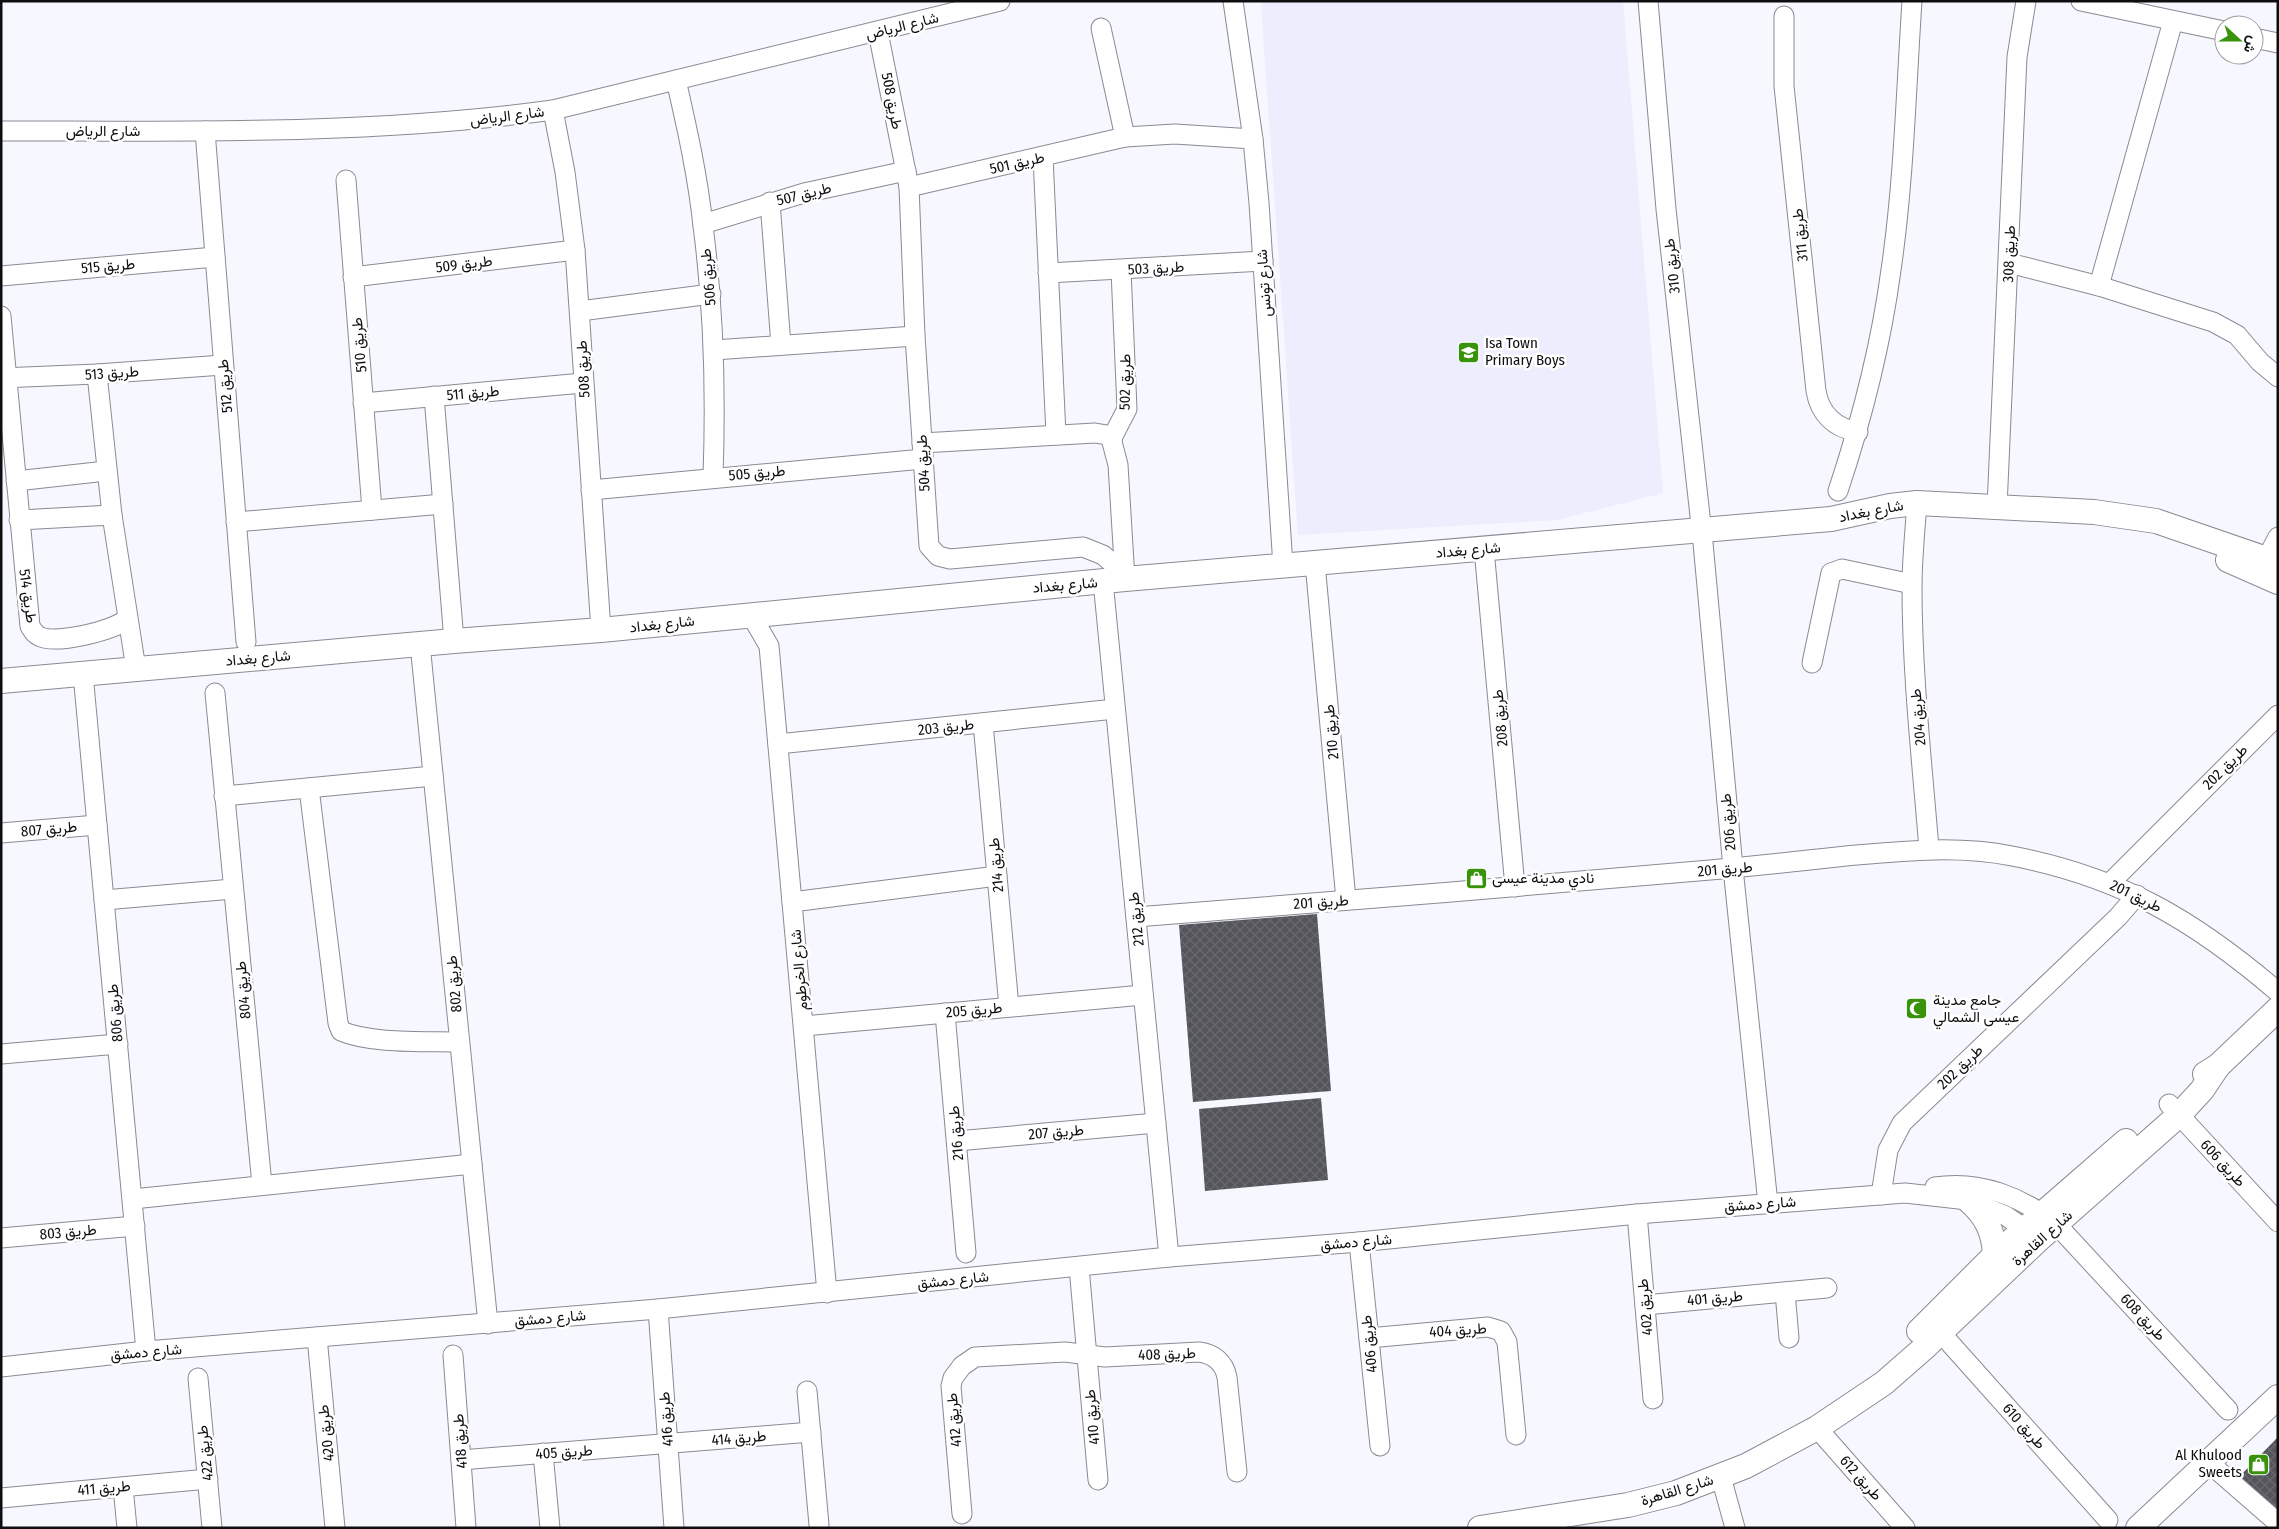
<svg xmlns="http://www.w3.org/2000/svg" width="2279" height="1529" font-family="'Fira Sans Condensed',Vazirmatn,sans-serif">
  <style>
    .built { fill: #ecedfd }
    .building { fill: url(#building-cross-hatch) }
    .lines { fill: none; stroke-linecap: round; stroke-linejoin: round }
    .minor-casing { stroke: #8a8b92; stroke-width: 21 }
    .tertiary-casing { stroke: #8a8b92; stroke-width: 26 }
    .minor { stroke: #fff; stroke-width: 19 }
    .tertiary { stroke: #fff; stroke-width: 24 }
    .labels { text-anchor: middle; stroke-width: 5; stroke-linejoin: round; paint-order: stroke }
    .street-label { font-size: 15px; fill: #0e0e11; stroke: #fff }
    .poi-label { font-size: 15px; fill: #0e0e11; stroke: #fff; text-anchor: start }
  </style>
  <defs>
    <pattern id="building-cross-hatch" width="8" height="8" patternUnits="userSpaceOnUse" patternTransform="scale(1.25)"><rect width="8" height="8" fill="#54545b"/><path d="M0 0l8 8M0 8l8-8" fill="none" stroke="#68686e"/></pattern>
  </defs>
  <rect width="100%" height="100%" fill="#f6f7ff"/>
  <!-- built -->
  <path class="built" d="M 1263,1 L 1623,1 L 1663,493 L 1557,520 L 1298,535 L 1261,5 Z"/>
  <!-- building -->
  <g class="building">
    <path d="M 1317,914 L 1331,1091 L 1193,1102 L 1179,925 Z"/>
    <path d="M 1321,1098 L 1328,1180 L 1205,1191 L 1199,1109 Z"/>
    <path d="M 2278,1437 L 2278,1518 L 2237,1479 Z"/>
  </g>
  <g class="lines">
    <defs>
      <g id="minor">
        <path d="M 1233,1 L 1253,139 L 1259,203 L 1283,566"/>
        <path d="M 1648,1 L 1666,209 L 1703,543 L 1733,868 L 1768,1204"/>
        <path d="M 2081,1 L 2224,31"/>
        <path d="M 1784,16 L 1784,86 L 1816,391 C 1820,414 1834,428 1858,432"/>
        <path d="M 1101,28 L 1125,137"/>
        <path d="M 878,32 L 909,187 L 915,336 L 929,546 L 938,556 L 950,559 L 1083,547 L 1103,555 L 1124,573"/>
        <path d="M 2254,38 L 2278,43"/>
        <path d="M 676,80 C 687,128 698,177 703,226 C 714,310 716,393 713,477"/>
        <path d="M 553,110 L 565,172 L 575,250 L 601,630"/>
        <path d="M 1,131 C 185,131 370,135 553,110 L 1000,1"/>
        <path d="M 205,131 L 246,642"/>
        <path d="M 1043,157 L 1056,435"/>
        <path d="M 346,180 L 372,510"/>
        <path d="M 909,187 L 1125,137 L 1175,134 L 1253,139"/>
        <path d="M 770,202 L 781,345"/>
        <path d="M 703,224 L 804,193 L 906,171"/>
        <path d="M 2009,263 L 2099,286 L 2213,322 L 2237,335 L 2260,362 L 2278,377"/>
        <path d="M 1121,270 L 1127,409 L 1113,436 L 1112,442 L 1118,465 L 1125,579"/>
        <path d="M 1048,273 L 1263,261"/>
        <path d="M 1,276 L 215,257"/>
        <path d="M 353,277 L 575,250"/>
        <path d="M 2099,286 L 2173,21"/>
        <path d="M 580,311 L 711,294"/>
        <path d="M 1,316 L 30,626 C 33,631 35,635 41,637 C 57,644 113,631 127,619"/>
        <path d="M 714,350 L 915,336"/>
        <path d="M 97,374 L 112,515 L 136,669"/>
        <path d="M 1,378 L 97,374 L 223,365"/>
        <path d="M 434,396 L 454,641"/>
        <path d="M 363,403 L 583,383"/>
        <path d="M 922,443 L 1095,433 L 1113,436"/>
        <path d="M 16,481 L 106,471"/>
        <path d="M 591,490 L 923,459"/>
        <path d="M 1838,491 C 1862,419 1881,345 1891,270 C 1904,181 1906,91 1912,1"/>
        <path d="M 1917,503 C 1915,531 1912,559 1912,587 C 1912,675 1922,762 1929,849"/>
        <path d="M 1997,507 L 2017,57 L 2026,1"/>
        <path d="M 19,520 L 112,515"/>
        <path d="M 236,522 L 443,504"/>
        <path d="M 1484,549 L 1515,887"/>
        <path d="M 2267,558 L 2278,537"/>
        <path d="M 1315,563 L 1346,900"/>
        <path d="M 1103,581 L 1169,1257"/>
        <path d="M 751,615 L 769,646 L 827,1293"/>
        <path d="M 420,644 L 488,1324"/>
        <path d="M 1812,663 L 1831,573 L 1842,569 L 1912,584"/>
        <path d="M 83,674 L 146,1351"/>
        <path d="M 215,693 L 262,1185"/>
        <path d="M 983,723 L 1009,1007"/>
        <path d="M 778,744 L 1115,709"/>
        <path d="M 309,788 L 338,1023 L 341,1031 C 371,1044 425,1041 459,1042"/>
        <path d="M 224,796 L 433,776"/>
        <path d="M 1,833 L 97,825"/>
        <path d="M 2110,883 L 2278,715"/>
        <path d="M 104,900 L 233,889"/>
        <path d="M 792,902 L 997,876"/>
        <path d="M 1136,917 C 1327,902 1519,887 1710,870 C 1755,866 1801,861 1846,856 C 1902,851 1956,845 2012,856 C 2121,877 2194,920 2278,992"/>
        <path d="M 945,1013 L 966,1253"/>
        <path d="M 804,1026 L 1143,995"/>
        <path d="M 1,1054 L 118,1044"/>
        <path d="M 2169,1104 L 2278,1222"/>
        <path d="M 957,1141 L 1156,1123"/>
        <path d="M 1935,1187 C 1980,1180 2022,1197 2057,1225 L 2228,1410"/>
        <path d="M 1881,1195 L 1888,1150 L 1902,1123 L 2118,917 L 2137,895"/>
        <path d="M 133,1199 L 472,1164"/>
        <path d="M 1637,1214 L 1653,1399"/>
        <path d="M 1,1238 L 135,1226"/>
        <path d="M 1359,1242 L 1380,1446"/>
        <path d="M 1079,1267 L 1098,1480"/>
        <path d="M 1785,1292 L 1789,1338"/>
        <path d="M 1645,1305 L 1827,1288"/>
        <path d="M 658,1309 L 674,1528"/>
        <path d="M 1940,1332 L 2108,1520"/>
        <path d="M 317,1337 L 335,1528"/>
        <path d="M 1369,1338 L 1488,1327 L 1501,1331 L 1507,1342 L 1516,1435"/>
        <path d="M 453,1355 L 466,1528"/>
        <path d="M 1,1367 L 146,1351 L 658,1309 L 1169,1257 L 1359,1242 L 1637,1214 L 1905,1193 L 1968,1200 L 2006,1216 L 2035,1236"/>
        <path d="M 198,1378 L 212,1528"/>
        <path d="M 807,1391 L 819,1525"/>
        <path d="M 1817,1428 L 1905,1528"/>
        <path d="M 543,1453 L 550,1528"/>
        <path d="M 461,1460 L 811,1432"/>
        <path d="M 2208,1462 L 2278,1523"/>
        <path d="M 1721,1477 L 1735,1528"/>
        <path d="M 123,1487 L 127,1528"/>
        <path d="M 1,1498 L 208,1479"/>
        <path d="M 962,1514 L 951,1386 L 953,1378 L 962,1366 L 975,1357 L 1065,1352 L 1105,1357 L 1199,1352 C 1214,1354 1224,1362 1227,1377 L 1237,1472"/>
      </g>
      <g id="tertiary">
        <path d="M 2228,560 L 2278,582"/>
        <path d="M 1,681 L 454,641 L 601,630 L 1125,579 L 1831,519 L 1890,506 L 1917,503 L 2094,512 L 2156,521 L 2278,563"/>
        <path d="M 2205,1074 L 2218,1066 L 2278,1009"/>
        <path d="M 1968,1200 C 1986,1215 1994,1232 1995,1255"/>
        <path d="M 1919,1331 L 1995,1255 L 2126,1141"/>
        <path d="M 1480,1528 L 1628,1505 L 1676,1493 L 1746,1466 L 1817,1428 L 1884,1383 L 1924,1348 L 2039,1239 L 2179,1115 L 2202,1090 L 2218,1066"/>
        <path d="M 2138,1528 L 2278,1397"/>
      </g>
    </defs>
    <!-- minor casing -->
    <use href="#minor" class="minor-casing"/>
    <!-- tertiary casing -->
    <use href="#tertiary" class="tertiary-casing"/>
    <!-- minor -->
    <use href="#minor" class="minor"/>
    <!-- tertiary -->
    <use href="#tertiary" class="tertiary"/>
  </g>
  <!-- icons -->
  <defs>
    <symbol id="school-square" viewBox="-11 -11 22 22"><rect x="-9" y="-9" width="18" height="18" rx="4" fill="#39930a" stroke="#fff"/><path d="M0-5L7-2L0 1L-7-2ZM-4 1L0 2.5L4 1V4Q0 6-4 4Z" fill="#fff"/></symbol>
    <symbol id="shop-square" viewBox="-11 -11 22 22"><rect x="-9" y="-9" width="18" height="18" rx="4" fill="#39930a" stroke="#fff"/><path d="M-5-2.5h2.3a2.7 3.5 0 0 1 5.4 0H5L5.5 6h-11ZM-1.5-2.5h3a1.5 2.3 0 0 0-3 0Z" fill="#fff"/></symbol>
    <symbol id="mosque-square" viewBox="-11 -11 22 22"><rect x="-9" y="-9" width="18" height="18" rx="4" fill="#39930a" stroke="#fff"/><path d="M3.5-4.9A6 6 0 1 0 3.5 4.9A5 5 0 1 1 3.5-4.9Z" fill="#fff"/></symbol>
  </defs>
  <g fill-rule="evenodd">
    <use href="#school-square" x="1456" y="340" width="25" height="25"/>
    <use href="#shop-square" x="1464" y="866" width="25" height="25"/>
    <use href="#mosque-square" x="1904" y="996" width="25" height="25"/>
    <use href="#shop-square" x="2246" y="1452" width="25" height="25"/>
  </g>
  <g class="labels">
    <!-- street labels -->
    <g class="street-label">
      <text transform="translate(902 26) rotate(-14)" y="5">شارع الرياض</text>
      <text transform="translate(892 101) rotate(79)" y="5">طريق 508</text>
      <text transform="translate(507 116) rotate(-7)" y="5">شارع الرياض</text>
      <text x="103" y="136">شارع الرياض</text>
      <text transform="translate(1017 163) rotate(-13)" y="5">طريق 501</text>
      <text transform="translate(804 194) rotate(-14)" y="5">طريق 507</text>
      <text transform="translate(1800 235) rotate(-96)" y="5">طريق 311</text>
      <text transform="translate(2009 254) rotate(-88)" y="5">طريق 308</text>
      <text transform="translate(464 264) rotate(-7)" y="5">طريق 509</text>
      <text transform="translate(108 266) rotate(-5)" y="5">طريق 515</text>
      <text transform="translate(1672 266) rotate(-96)" y="5">طريق 310</text>
      <text transform="translate(1156 268) rotate(-3)" y="5">طريق 503</text>
      <text transform="translate(708 277) rotate(-95)" y="5">طريق 506</text>
      <text transform="translate(1264 283) rotate(-94)" y="5">شارع تونس</text>
      <text transform="translate(359 345) rotate(-95)" y="5">طريق 510</text>
      <text transform="translate(583 369) rotate(-93)" y="5">طريق 508</text>
      <text transform="translate(112 373) rotate(-4)" y="5">طريق 513</text>
      <text transform="translate(1125 382) rotate(-89)" y="5">طريق 502</text>
      <text transform="translate(225 386) rotate(-95)" y="5">طريق 512</text>
      <text transform="translate(473 393) rotate(-5)" y="5">طريق 511</text>
      <text transform="translate(923 463) rotate(-93)" y="5">طريق 504</text>
      <text transform="translate(757 473) rotate(-5)" y="5">طريق 505</text>
      <text transform="translate(1871 511) rotate(-11)" y="5">شارع بغداد</text>
      <text transform="translate(1468 550) rotate(-5)" y="5">شارع بغداد</text>
      <text transform="translate(1065 585) rotate(-5)" y="5">شارع بغداد</text>
      <text transform="translate(28 596) rotate(82)" y="5">طريق 514</text>
      <text transform="translate(662 624) rotate(-6)" y="5">شارع بغداد</text>
      <text transform="translate(258 658) rotate(-5)" y="5">شارع بغداد</text>
      <text transform="translate(1918 717) rotate(-95)" y="5">طريق 204</text>
      <text transform="translate(1500 718) rotate(-95)" y="5">طريق 208</text>
      <text transform="translate(946 727) rotate(-6)" y="5">طريق 203</text>
      <text transform="translate(1331 732) rotate(-95)" y="5">طريق 210</text>
      <text transform="translate(2225 767) rotate(-45)" y="5">طريق 202</text>
      <text transform="translate(1728 822) rotate(-95)" y="5">طريق 206</text>
      <text transform="translate(49 829) rotate(-5)" y="5">طريق 807</text>
      <text transform="translate(996 865) rotate(-95)" y="5">طريق 214</text>
      <text transform="translate(1725 869) rotate(-5)" y="5">طريق 201</text>
      <text transform="translate(2136 896) rotate(26)" y="5">طريق 201</text>
      <text transform="translate(1321 902) rotate(-4)" y="5">طريق 201</text>
      <text transform="translate(1136 919) rotate(-96)" y="5">طريق 212</text>
      <text transform="translate(799 970) rotate(-95)" y="5">شارع الخرطوم</text>
      <text transform="translate(454 984) rotate(-95)" y="5">طريق 802</text>
      <text transform="translate(243 990) rotate(-95)" y="5">طريق 804</text>
      <text transform="translate(974 1010) rotate(-5)" y="5">طريق 205</text>
      <text transform="translate(115 1013) rotate(-95)" y="5">طريق 806</text>
      <text transform="translate(1960 1067) rotate(-44)" y="5">طريق 202</text>
      <text transform="translate(1056 1132) rotate(-5)" y="5">طريق 207</text>
      <text transform="translate(956 1133) rotate(-95)" y="5">طريق 216</text>
      <text transform="translate(2223 1163) rotate(47)" y="5">طريق 606</text>
      <text transform="translate(1760 1204) rotate(-4)" y="5">شارع دمشق</text>
      <text transform="translate(68 1232) rotate(-5)" y="5">طريق 803</text>
      <text transform="translate(2042 1238) rotate(-42)" y="5">شارع القاهرة</text>
      <text transform="translate(1356 1242) rotate(-5)" y="5">شارع دمشق</text>
      <text transform="translate(953 1280) rotate(-6)" y="5">شارع دمشق</text>
      <text transform="translate(1715 1298) rotate(-5)" y="5">طريق 401</text>
      <text transform="translate(1645 1307) rotate(-95)" y="5">طريق 402</text>
      <text transform="translate(2143 1317) rotate(47)" y="5">طريق 608</text>
      <text transform="translate(550 1318) rotate(-5)" y="5">شارع دمشق</text>
      <text transform="translate(1458 1330) rotate(-4)" y="5">طريق 404</text>
      <text transform="translate(1369 1344) rotate(-96)" y="5">طريق 406</text>
      <text transform="translate(146 1352) rotate(-5)" y="5">شارع دمشق</text>
      <text transform="translate(1167 1354) rotate(-2)" y="5">طريق 408</text>
      <text transform="translate(1092 1417) rotate(-95)" y="5">طريق 410</text>
      <text transform="translate(666 1419) rotate(-94)" y="5">طريق 416</text>
      <text transform="translate(954 1420) rotate(-95)" y="5">طريق 412</text>
      <text transform="translate(2024 1426) rotate(48)" y="5">طريق 610</text>
      <text transform="translate(326 1433) rotate(-96)" y="5">طريق 420</text>
      <text transform="translate(739 1438) rotate(-5)" y="5">طريق 414</text>
      <text transform="translate(460 1441) rotate(-94)" y="5">طريق 418</text>
      <text transform="translate(564 1452) rotate(-4)" y="5">طريق 405</text>
      <text transform="translate(205 1453) rotate(-96)" y="5">طريق 422</text>
      <text transform="translate(1861 1478) rotate(48)" y="5">طريق 612</text>
      <text transform="translate(104 1488) rotate(-5)" y="5">طريق 411</text>
      <text transform="translate(1677 1490) rotate(-17)" y="5">شارع القاهرة</text>
    </g>
    <!-- poi labels -->
    <g class="poi-label">
      <text x="1485" y="348">Isa Town<tspan x="1485" dy="17">Primary Boys</tspan></text>
      <text x="1492" y="883">نادي مدينة عيسى</text>
      <text x="1933" y="1005">جامع مدينة<tspan x="1933" dy="17">عيسى الشمالي</tspan></text>
      <text x="2242" y="1460" text-anchor="end">Al Khulood<tspan x="2242" dy="17">Sweets</tspan></text>
    </g>
  </g>
  <!-- border -->
  <rect width="2279" height="1529" fill="none" stroke="#0e0e11" stroke-width="5"/>
  <!-- north arrow -->
  <g transform="translate(2239 40) rotate(111)"><circle r="24" fill="#ffffff" stroke="#9f9fa0"/>
  <path d="M0-4L9 19L0 12L-9 19Z" fill="#39930a"/>
  <text y="-8" font-size="14" font-weight="bold" text-anchor="middle" fill="#0e0e11">ش</text>
  </g>
</svg>
